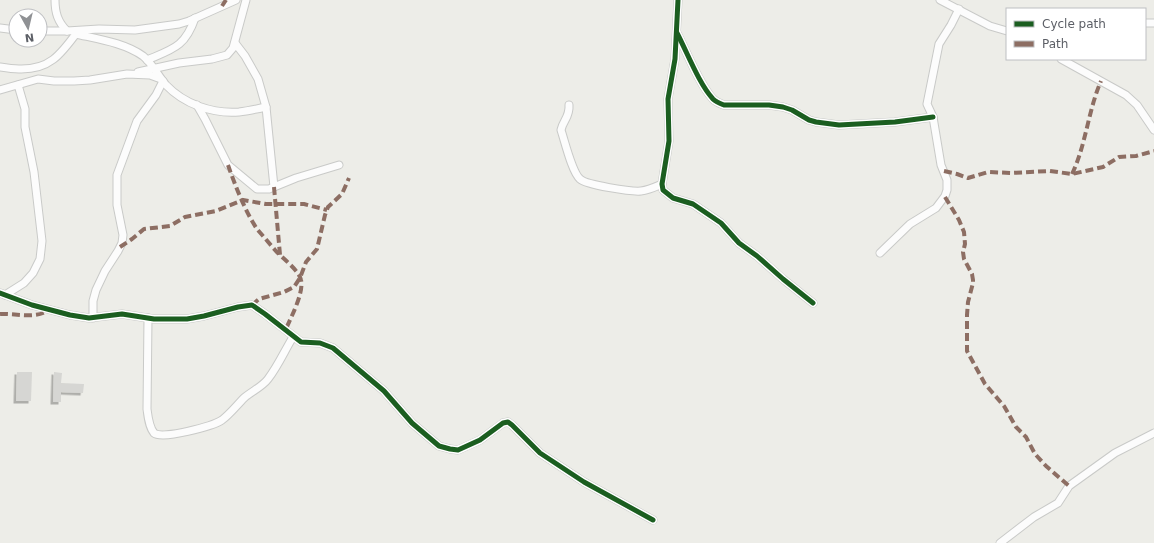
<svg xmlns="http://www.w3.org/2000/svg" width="1154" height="543" font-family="'DejaVu Sans',sans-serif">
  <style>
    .building { fill: #d6d6d3; filter: url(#shadow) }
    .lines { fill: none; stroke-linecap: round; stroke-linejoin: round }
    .street-casing { stroke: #c9cac8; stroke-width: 9 }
    .street { stroke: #fcfcfc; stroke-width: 7 }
    .quiet { stroke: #8d6e63; stroke-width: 4; stroke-dasharray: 8 4; stroke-linecap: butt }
    .cycleway-casing { stroke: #fff; stroke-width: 8 }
    .cycleway { stroke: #1b5e20; stroke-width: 5 }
  </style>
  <defs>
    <filter id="shadow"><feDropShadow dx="-2.5" dy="2.5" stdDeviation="0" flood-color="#0004"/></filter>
  </defs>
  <rect width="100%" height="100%" fill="#edede8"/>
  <!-- building -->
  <g class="building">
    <path d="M 17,372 L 32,372 L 31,401 L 16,401 Z"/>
    <path d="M 54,372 L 62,373 L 61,383 L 84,384 L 83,393 L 61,392 L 61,402 L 53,402 Z"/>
  </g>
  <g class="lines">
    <defs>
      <g id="street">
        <path d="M 55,0 C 55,13 58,22 67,31"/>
        <path d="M 678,0 L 675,59 L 668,99 L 669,141 L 662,184 L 663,190 L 673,198 L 693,204 L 721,223 L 739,243 L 757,256 L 783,279 L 813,303"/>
        <path d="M 940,0 L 990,26 L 1007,31"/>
        <path d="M 1145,23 L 1154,23"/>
        <path d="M 0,28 L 16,30"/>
        <path d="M 40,31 L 67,31 L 99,29 L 135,30 L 179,24 L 189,21 L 236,0"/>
        <path d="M 677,33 C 687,52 699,84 713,99 C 716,102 719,103 724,105 L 769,105 L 783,107 L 792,110 L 809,120 L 816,122 L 839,125 L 895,122 L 933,117"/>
        <path d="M 76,34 C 98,39 125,43 143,56 C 153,64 158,76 166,85 C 184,104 212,114 239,112 C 248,111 257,109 266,107"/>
        <path d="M 235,43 L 245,56 L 258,79 L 266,107 L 274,187"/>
        <path d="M 1061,59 L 1126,95 L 1137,105 L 1154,130"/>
        <path d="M 147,60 C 173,49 185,47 195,18"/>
        <path d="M 0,67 C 6,68 12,69 19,69 C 50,70 61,54 78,31"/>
        <path d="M 138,72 L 179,63 L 212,59 L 227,55 L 233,48 L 246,0"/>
        <path d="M 0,90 L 38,79 L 54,81 L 74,81 L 90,80 L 127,74 L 150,75 L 161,79"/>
        <path d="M 197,105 L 205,119 L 228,165 L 257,189 L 269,189 L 296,178 L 339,165"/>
        <path d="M 569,105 C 570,117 563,120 561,130 C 565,142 572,172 580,179 C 586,185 632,192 641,191 C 649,190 655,187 662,184"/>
        <path d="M 880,253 L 910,224 L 936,208 L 945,196 L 947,190 L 947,180 L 941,165 L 933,117 L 927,104 L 939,44 L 951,25 L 959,9"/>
        <path d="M 0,293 L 32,305 L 70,315 L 89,318 L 122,314 L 154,319 L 187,319 L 204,316 L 238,307 L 252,305 L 265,314 L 301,342 L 320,343 L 333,348 L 384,391 L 412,423 L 439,446 L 450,449 L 458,450 L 480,440 L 503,423 L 508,422 L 512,425 L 540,453 L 584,482 L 653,520"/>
        <path d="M 5,295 L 24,283 L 33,273 L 40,259 L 42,241 L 34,172 L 25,127 L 25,109 L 18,85"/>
        <path d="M 93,318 L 93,301 L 96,290 L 105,271 L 118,251 L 122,243 L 123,235 L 117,205 L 117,175 L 137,121 L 156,95 L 163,81"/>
        <path d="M 148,318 L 147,409 C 148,417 149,427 154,433 C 162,440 213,426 222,420 C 230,414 237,405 244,398 C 252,391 262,387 268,379 C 278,366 285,350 293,337"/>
        <path d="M 1000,543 L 1034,517 L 1058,503 L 1069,486 L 1115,453 L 1154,433"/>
      </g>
    </defs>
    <!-- street casing -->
    <use href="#street" class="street-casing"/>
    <!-- street -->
    <use href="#street" class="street"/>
    <!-- quiet -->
    <g class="quiet">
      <path d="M 222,6 L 226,0"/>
      <path d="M 228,165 C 235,185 245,211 257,229 C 263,236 269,243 275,250 C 282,258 299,270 301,280 C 304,293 291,317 286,329"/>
      <path d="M 944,171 L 957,174 L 968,178 L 988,172 L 1011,173 L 1050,171 L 1072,174 L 1103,167 L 1119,157 L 1136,156 L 1154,151"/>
      <path d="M 1072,174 C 1086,145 1088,111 1101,81"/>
      <path d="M 274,187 L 280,255"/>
      <path d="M 945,197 L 959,220 L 964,232 L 965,244 L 963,252 L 964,259 L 972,274 L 973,280 L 973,283 L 968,302 L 967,315 L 967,351 L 985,384 L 1004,406 L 1016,427 L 1026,437 L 1035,454 L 1046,466 L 1069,486"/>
      <path d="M 120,247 L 132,239 L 144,229 L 170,226 L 185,217 L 216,211 L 243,200 L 266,204 L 304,204 L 327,210"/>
      <path d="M 252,305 L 259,299 L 284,292 L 294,287 L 300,278 L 306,262 L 317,249 L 325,215 L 328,207 L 342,194 L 349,178"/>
      <path d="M 0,314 C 14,313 39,320 49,309"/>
    </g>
    <defs>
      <g id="cycleway">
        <path d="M 678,0 L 675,59 L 668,99 L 669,141 L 662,184 L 663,190 L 673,198 L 693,204 L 721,223 L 739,243 L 757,256 L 783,279 L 813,303"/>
        <path d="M 677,33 C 687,52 699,84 713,99 C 716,102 719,103 724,105 L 769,105 L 783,107 L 792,110 L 809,120 L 816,122 L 839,125 L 895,122 L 933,117"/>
        <path d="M 0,293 L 32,305 L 70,315 L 89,318 L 122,314 L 154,319 L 187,319 L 204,316 L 238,307 L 252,305 L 265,314 L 301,342 L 320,343 L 333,348 L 384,391 L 412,423 L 439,446 L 450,449 L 458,450 L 480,440 L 503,423 L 508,422 L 512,425 L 540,453 L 584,482 L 653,520"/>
      </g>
    </defs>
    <!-- cycleway casing -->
    <use href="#cycleway" class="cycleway-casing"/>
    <!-- cycleway -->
    <use href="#cycleway" class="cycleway"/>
  </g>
  <!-- legend -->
  <rect x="1006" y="8" width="140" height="52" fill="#ffffff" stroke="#bebfc2"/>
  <rect x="1014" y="21" width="20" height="6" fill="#1b5e20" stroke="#bebfc2"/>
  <text x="1042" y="28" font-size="12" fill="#5c5f66">Cycle path</text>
  <rect x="1014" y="41" width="20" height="6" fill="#8d6e63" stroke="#bebfc2"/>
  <text x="1042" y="48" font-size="12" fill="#5c5f66">Path</text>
  <!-- north arrow -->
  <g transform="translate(28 28) rotate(172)"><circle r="19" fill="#ffffff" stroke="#bebfc2"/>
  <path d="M0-3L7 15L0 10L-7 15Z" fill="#8f9194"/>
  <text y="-6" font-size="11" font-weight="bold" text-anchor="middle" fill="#5c5f66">N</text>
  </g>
</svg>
